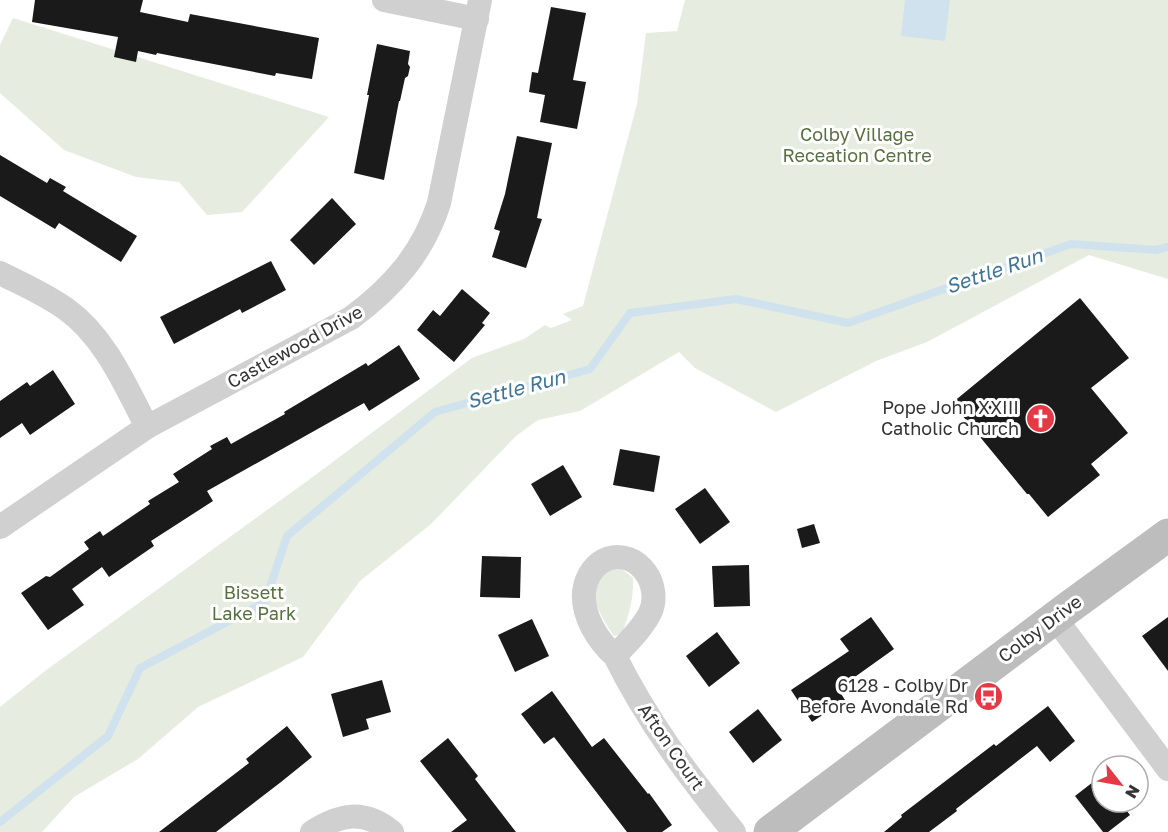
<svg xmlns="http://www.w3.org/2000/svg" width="1168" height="832" font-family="'Golos Text',sans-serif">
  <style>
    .green { fill: #e6ecdf }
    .water { fill: #cfe2ee }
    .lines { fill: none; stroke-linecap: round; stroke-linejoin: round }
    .stream { stroke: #cfe2ee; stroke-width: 8 }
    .building { fill: #1a1a1a }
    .street { stroke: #d0d0d0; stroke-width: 24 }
    .secondary { stroke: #bdbdbd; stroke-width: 33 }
    .labels { text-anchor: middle; stroke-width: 6; stroke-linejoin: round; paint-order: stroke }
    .park-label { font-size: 18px; fill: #56703f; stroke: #fff }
    .street-label { font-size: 18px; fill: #333; stroke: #fff }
    .poi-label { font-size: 18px; fill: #333; stroke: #fff; text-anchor: end }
    .water-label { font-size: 20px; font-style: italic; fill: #3f7597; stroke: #fff }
  </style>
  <rect width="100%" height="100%" fill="#fff"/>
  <!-- green -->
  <g class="green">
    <path d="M 685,0 L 1168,0 L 1168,279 L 1089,255 L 927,342 L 876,361 L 776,412 L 695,368 L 679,352 L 580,411 L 538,420 L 516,436 L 431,524 L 360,581 L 303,657 L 198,707 L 138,759 L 74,797 L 42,832 L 0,832 L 0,707 L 45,671 L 314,476 L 472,358 L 524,339 L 545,325 L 551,328 L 572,320 L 563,314 L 583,306 L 637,104 L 646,33 L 677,31 Z"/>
    <path d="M 13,18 L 329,117 L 242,212 L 207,215 L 179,182 L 136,177 L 64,150 L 0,93 L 0,45 Z"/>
    <path d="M 610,567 L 622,569 L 633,578 C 634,598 629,615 622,634 L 614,636 C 606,624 587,596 596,582 C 599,576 606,571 610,567 Z"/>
  </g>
  <!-- water -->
  <path class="water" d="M 905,0 L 950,0 L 945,41 L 901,36 Z"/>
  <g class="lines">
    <!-- stream -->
    <path class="stream" d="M 0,822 L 108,736 L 140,668 L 265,602 L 287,536 L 435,412 L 590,369 L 630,313 L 736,299 L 848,323 L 1071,244 L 1156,250 L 1168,247"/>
  </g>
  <!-- building -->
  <g class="building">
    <path d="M 35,0 L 143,0 L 140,12 L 188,22 L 190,14 L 319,38 L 312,79 L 276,73 L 275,76 L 157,53 L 156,55 L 138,51 L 136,62 L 114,57 L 118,37 L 32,22 Z"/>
    <path d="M 551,7 L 586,13 L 573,80 L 586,82 L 577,129 L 540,122 L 545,95 L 529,92 L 532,72 L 538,73 Z"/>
    <path d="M 377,44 L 410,51 L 408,64 L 410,67 L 408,76 L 405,78 L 400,101 L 399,101 L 384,180 L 354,173 L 369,95 L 367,95 Z"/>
    <path d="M 517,136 L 552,143 L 537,218 L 542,219 L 526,268 L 492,257 L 500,231 L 494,229 L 505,194 Z"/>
    <path d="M 0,155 L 47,183 L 50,178 L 66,187 L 63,191 L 137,236 L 121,262 L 59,223 L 55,229 L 0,196 Z"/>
    <path d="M 332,198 L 356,224 L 314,265 L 290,240 Z"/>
    <path d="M 271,261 L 286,290 L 242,313 L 240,309 L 174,344 L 160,317 Z"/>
    <path d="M 462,289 L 490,313 L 482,323 L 485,325 L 454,362 L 417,330 L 433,310 L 440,316 Z"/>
    <path d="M 1080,298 L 1129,358 L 1091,388 L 1128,433 L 1091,464 L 1100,475 L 1048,517 L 1029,494 L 1027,494 L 952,403 Z"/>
    <path d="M 399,345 L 420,379 L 369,411 L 364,403 L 207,491 L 213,501 L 151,541 L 154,546 L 109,577 L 102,567 L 72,589 L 84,605 L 48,630 L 21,593 L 46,576 L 50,577 L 89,549 L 84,542 L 100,531 L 103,536 L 150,504 L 148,501 L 179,482 L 173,474 L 212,449 L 210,446 L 227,437 L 231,444 L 285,414 L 284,412 L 366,363 L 368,366 Z"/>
    <path d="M 53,370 L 75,404 L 30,435 L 22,423 L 0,438 L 0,401 L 27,382 L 30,386 Z"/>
    <path d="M 620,449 L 660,456 L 654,492 L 613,485 Z"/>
    <path d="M 563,465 L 582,497 L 550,516 L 531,484 Z"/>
    <path d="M 705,488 L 730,522 L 700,544 L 675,509 Z"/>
    <path d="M 814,524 L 820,543 L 802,548 L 797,529 Z"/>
    <path d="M 482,556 L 521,557 L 520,598 L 480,597 Z"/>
    <path d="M 749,565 L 750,606 L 714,607 L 712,566 Z"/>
    <path d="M 871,617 L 894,649 L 838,689 L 845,700 L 812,722 L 791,690 L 849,651 L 840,639 Z"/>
    <path d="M 1168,617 L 1168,671 L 1142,636 Z"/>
    <path d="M 532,619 L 549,656 L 515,672 L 498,635 Z"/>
    <path d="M 717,632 L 740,663 L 709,687 L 686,656 Z"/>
    <path d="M 382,680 L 391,712 L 366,719 L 369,729 L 343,737 L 331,694 Z"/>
    <path d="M 552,691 L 592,747 L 604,738 L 648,794 L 649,793 L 672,825 L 662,832 L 627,832 L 554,737 L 544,744 L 521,714 Z"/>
    <path d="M 1048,706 L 1075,741 L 1050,762 L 1037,746 L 956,809 L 957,811 L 929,832 L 884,832 L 902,817 L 901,815 L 994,744 L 996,746 Z"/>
    <path d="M 758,709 L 782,740 L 753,763 L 729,732 Z"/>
    <path d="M 287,726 L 312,757 L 281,782 L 216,832 L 159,832 L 249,763 L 246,759 Z"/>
    <path d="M 448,738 L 478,776 L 475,779 L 516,832 L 451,832 L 467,820 L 420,761 Z"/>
    <path d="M 1102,775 L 1102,802 L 1120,802 L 1130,815 L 1108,832 L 1103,832 L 1075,796 Z"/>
  </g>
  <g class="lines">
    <!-- street -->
    <g class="street">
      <path d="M 384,0 L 477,19"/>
      <path d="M 0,273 C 22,284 45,294 66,309 C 105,337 125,385 147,427"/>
      <path d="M 0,527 L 147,427 L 351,318 C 393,287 423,253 439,203 L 480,0"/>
      <path d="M 1055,618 L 1168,769"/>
      <path d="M 615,656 C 627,643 642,629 650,613 C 656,601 654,584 646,573 C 625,544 588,557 584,592 C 582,616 598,641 615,656 C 647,721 689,777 734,832"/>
      <path d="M 312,832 C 340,814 364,809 392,832"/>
    </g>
    <!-- secondary -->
    <path class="secondary" d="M 770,832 L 1068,608 L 1168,535"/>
  </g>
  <!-- icons -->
  <defs>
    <symbol id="church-disc" viewBox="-11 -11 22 22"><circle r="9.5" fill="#e63946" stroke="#fff"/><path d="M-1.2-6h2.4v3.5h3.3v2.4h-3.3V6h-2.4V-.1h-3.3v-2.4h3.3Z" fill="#fff"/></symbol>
    <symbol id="bus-disc" viewBox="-11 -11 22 22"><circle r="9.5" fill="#e63946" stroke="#fff"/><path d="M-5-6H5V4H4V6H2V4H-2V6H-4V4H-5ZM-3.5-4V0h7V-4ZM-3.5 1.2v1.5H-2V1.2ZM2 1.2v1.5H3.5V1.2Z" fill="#fff"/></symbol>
  </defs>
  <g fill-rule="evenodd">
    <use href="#church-disc" x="1024" y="402" width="33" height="33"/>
    <use href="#bus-disc" x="972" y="680" width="33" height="33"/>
  </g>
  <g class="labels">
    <!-- park labels -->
    <g class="park-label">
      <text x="857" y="141">Colby Village<tspan x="857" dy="21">Receation Centre</tspan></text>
      <text x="254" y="599">Bissett<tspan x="254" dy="21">Lake Park</tspan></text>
    </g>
    <!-- street labels -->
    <g class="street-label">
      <text transform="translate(295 347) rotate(-29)" y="6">Castlewood Drive</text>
      <text transform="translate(1040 629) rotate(-37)" y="6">Colby Drive</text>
      <text transform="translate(671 747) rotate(55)" y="6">Afton Court</text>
    </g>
    <!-- poi labels -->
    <g class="poi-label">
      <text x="1019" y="414">Pope John XXIII<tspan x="1019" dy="21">Catholic Church</tspan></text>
      <text x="968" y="692">6128 - Colby Dr<tspan x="968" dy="21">Before Avondale Rd</tspan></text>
    </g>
    <!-- water labels -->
    <g class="water-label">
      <text transform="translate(994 271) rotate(-19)" y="7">Settle Run</text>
      <text transform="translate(516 389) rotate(-15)" y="7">Settle Run</text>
    </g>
  </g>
  <!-- north arrow -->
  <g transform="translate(1120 784) rotate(121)"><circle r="28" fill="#ffffff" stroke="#adadad" stroke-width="1.5"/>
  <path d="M0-4.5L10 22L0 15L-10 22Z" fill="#e63946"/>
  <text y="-9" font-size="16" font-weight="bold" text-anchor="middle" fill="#333333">N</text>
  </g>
</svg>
